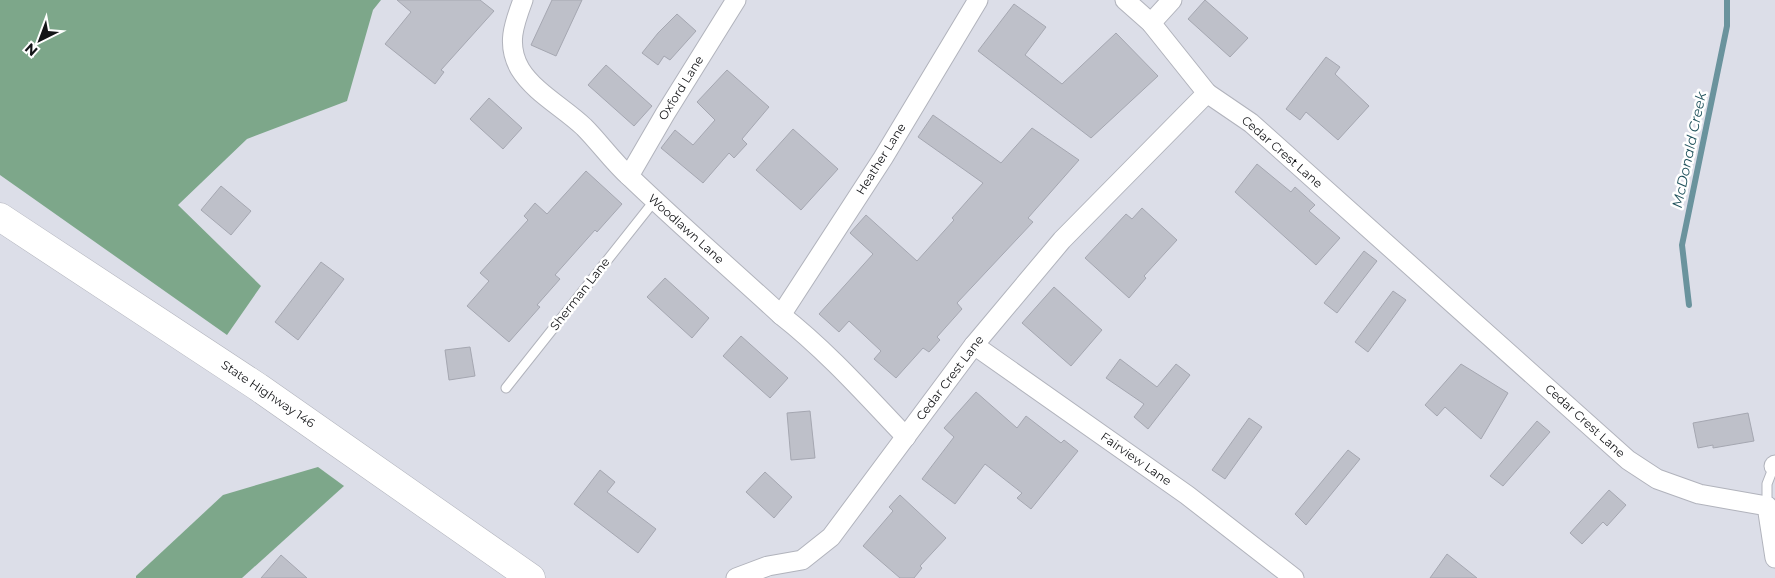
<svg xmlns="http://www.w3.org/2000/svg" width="1775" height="578" font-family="Montserrat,sans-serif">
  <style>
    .forest { fill: #7da78a }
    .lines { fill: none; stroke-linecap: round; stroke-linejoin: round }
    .stream { stroke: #6a939d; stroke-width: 6 }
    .building { fill: #bec0c9; stroke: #a5a7b1 }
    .lane-casing { stroke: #b1b3bc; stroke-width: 11 }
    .street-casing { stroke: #b1b3bc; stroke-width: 21 }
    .primary-casing { stroke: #b1b3bc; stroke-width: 29 }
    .lane { stroke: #fff; stroke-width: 9 }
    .street { stroke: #fff; stroke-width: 19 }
    .primary { stroke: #fff; stroke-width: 28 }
    .labels { text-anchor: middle; stroke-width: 5; stroke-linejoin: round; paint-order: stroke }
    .street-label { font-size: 12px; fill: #131417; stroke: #fff }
    .water-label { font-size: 14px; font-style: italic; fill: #1f515b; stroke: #fff }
  </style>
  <rect width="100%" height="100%" fill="#dcdee8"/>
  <!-- forest -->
  <g class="forest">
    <path d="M 0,0 L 381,0 L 373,10 L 347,101 L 247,139 L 178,205 L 261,286 L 227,335 L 0,175 Z"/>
    <path d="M 318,467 L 344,486 L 242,578 L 136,578 L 136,576 L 223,495 Z"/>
  </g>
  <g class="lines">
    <!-- stream -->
    <path class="stream" d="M 1689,305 L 1682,245 L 1727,26 L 1727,0"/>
  </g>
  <!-- building -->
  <g class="building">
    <path d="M 397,0 L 480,0 L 494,11 L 441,70 L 444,72 L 435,84 L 385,44 L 411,12 Z"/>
    <path d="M 552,0 L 582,0 L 556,56 L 531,45 Z"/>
    <path d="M 1205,0 L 1248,38 L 1230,57 L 1188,19 Z"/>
    <path d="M 1014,4 L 1046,27 L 1025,55 L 1062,84 L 1116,33 L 1158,76 L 1091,138 L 978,51 Z"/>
    <path d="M 677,14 L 696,31 L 670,60 L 664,56 L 658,65 L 642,53 L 658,33 Z"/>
    <path d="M 1326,57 L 1340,67 L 1335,74 L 1369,106 L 1338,140 L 1306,112 L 1300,120 L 1286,109 Z"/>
    <path d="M 606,65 L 652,106 L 634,126 L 588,85 Z"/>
    <path d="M 727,70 L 769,107 L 742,139 L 747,144 L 734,158 L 729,153 L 703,183 L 661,148 L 675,130 L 693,145 L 715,120 L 697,102 Z"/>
    <path d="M 489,98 L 522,128 L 503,149 L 470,119 Z"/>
    <path d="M 933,115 L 1001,163 L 1032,128 L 1079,160 L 1028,218 L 1033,222 L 957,303 L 962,309 L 937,337 L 940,340 L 929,352 L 923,348 L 896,378 L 874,359 L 881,351 L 849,321 L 839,332 L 819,314 L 873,254 L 850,233 L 866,215 L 917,261 L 954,220 L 952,218 L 983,183 L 918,137 Z"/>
    <path d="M 793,129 L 838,169 L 801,210 L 756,170 Z"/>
    <path d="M 1257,164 L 1291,192 L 1295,187 L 1315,205 L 1309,211 L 1340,238 L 1316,265 L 1235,192 Z"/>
    <path d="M 586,171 L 622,204 L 597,232 L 595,230 L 555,275 L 560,279 L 537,305 L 540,307 L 509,342 L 467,306 L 489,281 L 480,273 L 528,220 L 524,216 L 535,203 L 547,214 Z"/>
    <path d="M 221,186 L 251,211 L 231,235 L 201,210 Z"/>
    <path d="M 1142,208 L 1177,240 L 1144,276 L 1146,278 L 1129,298 L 1085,258 L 1126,214 L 1132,219 Z"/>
    <path d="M 1364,251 L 1377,261 L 1337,313 L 1324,303 Z"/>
    <path d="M 321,262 L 344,279 L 298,340 L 275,322 Z"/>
    <path d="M 665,278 L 709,318 L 692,338 L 647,297 Z"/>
    <path d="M 1054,287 L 1102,330 L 1071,366 L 1022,323 Z"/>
    <path d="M 1393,291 L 1406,300 L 1368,352 L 1355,342 Z"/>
    <path d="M 741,336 L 788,378 L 770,398 L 723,356 Z"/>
    <path d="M 470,347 L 475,376 L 449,380 L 445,350 Z"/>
    <path d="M 1120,359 L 1157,387 L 1176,364 L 1190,375 L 1148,429 L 1134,417 L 1144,404 L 1106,378 Z"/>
    <path d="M 1461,364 L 1508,393 L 1481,439 L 1445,407 L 1437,416 L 1425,405 Z"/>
    <path d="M 976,392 L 1017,428 L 1026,416 L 1061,443 L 1064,440 L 1078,451 L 1031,509 L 1017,498 L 1022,493 L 985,464 L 955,504 L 922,479 L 954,437 L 944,428 Z"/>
    <path d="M 810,411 L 815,458 L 791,460 L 787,413 Z"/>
    <path d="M 1748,413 L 1754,441 L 1713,448 L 1713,445 L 1698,448 L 1693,423 Z"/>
    <path d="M 1249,418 L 1262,427 L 1225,479 L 1212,470 Z"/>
    <path d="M 1537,421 L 1550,432 L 1503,486 L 1490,476 Z"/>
    <path d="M 1348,450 L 1360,459 L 1306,525 L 1295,514 Z"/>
    <path d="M 600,470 L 615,482 L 607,492 L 656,529 L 638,553 L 574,504 Z"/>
    <path d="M 765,472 L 792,497 L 774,518 L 746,492 Z"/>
    <path d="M 1609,490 L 1626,505 L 1607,526 L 1603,522 L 1582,544 L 1570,533 Z"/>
    <path d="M 900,495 L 946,538 L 920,566 L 922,568 L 914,578 L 900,578 L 863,546 L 893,511 L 889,507 Z"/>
    <path d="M 1447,554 L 1477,578 L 1430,578 Z"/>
    <path d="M 281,555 L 307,578 L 261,578 Z"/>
  </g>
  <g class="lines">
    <defs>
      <g id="lane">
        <path d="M 506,388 L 655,200"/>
        <path d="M 1767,506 L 1767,484 L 1774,466"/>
      </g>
      <g id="street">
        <path d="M 523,0 C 514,24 506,45 520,69 C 534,92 564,108 584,127 C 600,143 613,162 630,177 C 679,224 731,269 781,315 C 827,351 866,395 906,437"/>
        <path d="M 1125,0 L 1151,23 L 1207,93"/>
        <path d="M 1151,23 L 1172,0"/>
        <path d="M 629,176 L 665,114 L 736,0"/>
        <path d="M 781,315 L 883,158 L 978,0"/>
        <path d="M 974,345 L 1187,495 L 1294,578"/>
        <path d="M 1774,466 L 1775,465"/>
        <path d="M 736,578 L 768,566 L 802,560 L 831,537 L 974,345 L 1062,240 L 1207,93 L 1251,123 L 1628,460 L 1657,479 L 1699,494 L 1767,506 L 1775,558"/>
      </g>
      <path id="primary" d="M 0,217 L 258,387 L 531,578"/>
    </defs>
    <!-- lane casing -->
    <use href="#lane" class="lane-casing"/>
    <!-- street casing -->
    <use href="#street" class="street-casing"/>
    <!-- primary casing -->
    <use href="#primary" class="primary-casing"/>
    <!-- lane -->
    <use href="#lane" class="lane"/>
    <!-- street -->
    <use href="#street" class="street"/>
    <!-- primary -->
    <use href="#primary" class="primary"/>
  </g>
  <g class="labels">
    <!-- street labels -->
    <g class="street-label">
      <text transform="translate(681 88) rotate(-58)" y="4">Oxford Lane</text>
      <text transform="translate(1282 152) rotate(41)" y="4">Cedar Crest Lane</text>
      <text transform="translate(881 159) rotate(-58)" y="4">Heather Lane</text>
      <text transform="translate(686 229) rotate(42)" y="4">Woodlawn Lane</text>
      <text transform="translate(580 294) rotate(-52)" y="4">Sherman Lane</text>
      <text transform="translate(950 378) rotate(-53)" y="4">Cedar Crest Lane</text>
      <text transform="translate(268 394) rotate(34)" y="4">State Highway 146</text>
      <text transform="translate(1585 421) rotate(42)" y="4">Cedar Crest Lane</text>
      <text transform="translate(1136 459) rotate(35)" y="4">Fairview Lane</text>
    </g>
    <!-- water labels -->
    <g class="water-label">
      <text transform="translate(1689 150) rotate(-78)" y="5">McDonald Creek</text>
    </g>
  </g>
  <!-- north arrow -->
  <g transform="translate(40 40) rotate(222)" stroke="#ffffff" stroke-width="4" paint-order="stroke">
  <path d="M0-4L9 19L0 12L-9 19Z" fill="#131417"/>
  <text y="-8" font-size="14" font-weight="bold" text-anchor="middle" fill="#131417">N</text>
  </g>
</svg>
